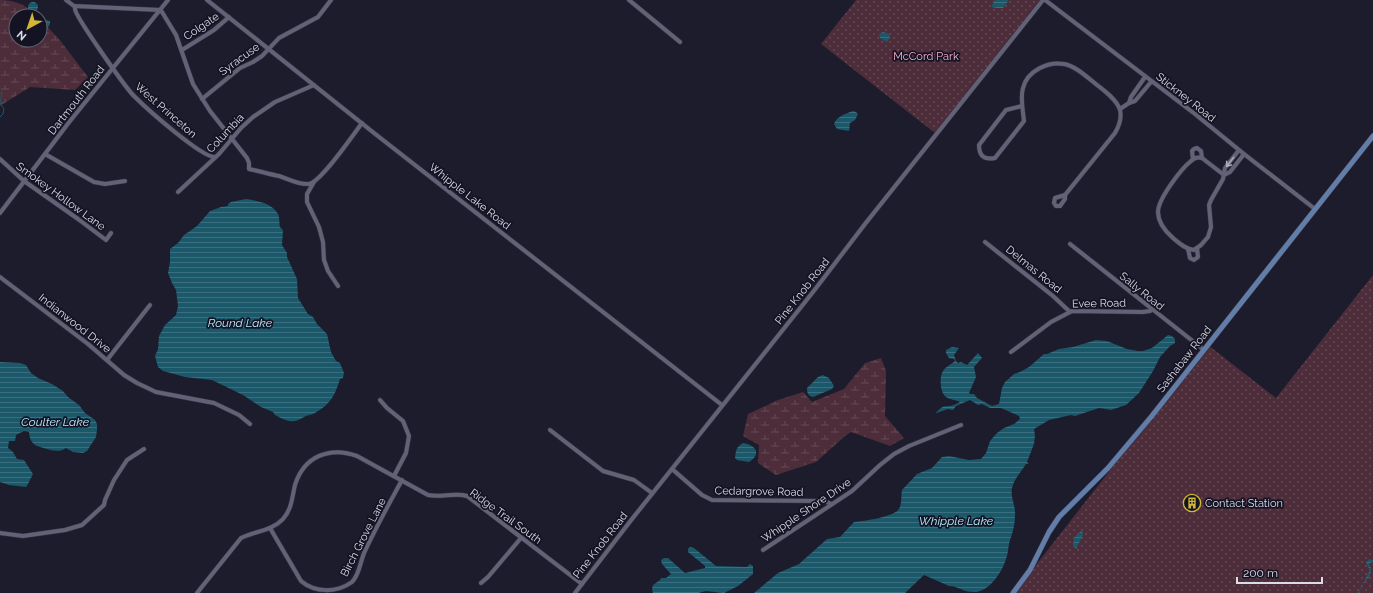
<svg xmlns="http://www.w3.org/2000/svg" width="1373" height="593" font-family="Raleway,sans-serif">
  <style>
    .wetland { fill: url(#wetland-marsh) }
    .park { fill: url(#park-dots) }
    .water { fill: url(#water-rules) }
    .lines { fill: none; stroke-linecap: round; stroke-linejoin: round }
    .stream { stroke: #1a586a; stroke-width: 1 }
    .minor-casing { stroke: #373543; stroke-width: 5 }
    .major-casing { stroke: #373543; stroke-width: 6 }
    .minor { stroke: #626175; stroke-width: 4 }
    .major { stroke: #617da8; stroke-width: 5 }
    .oneway { stroke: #ababba }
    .labels { text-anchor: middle; stroke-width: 3.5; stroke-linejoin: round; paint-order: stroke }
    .street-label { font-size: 11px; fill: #dcdce8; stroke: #141323 }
    .park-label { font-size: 11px; fill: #feb0cd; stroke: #141323 }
    .poi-label { font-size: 11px; fill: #dcdce8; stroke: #141323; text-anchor: start }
    .water-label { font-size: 12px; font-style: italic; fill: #b7ecfd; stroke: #141323 }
  </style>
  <defs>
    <pattern id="wetland-marsh" width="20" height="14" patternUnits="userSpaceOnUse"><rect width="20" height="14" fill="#4c2d39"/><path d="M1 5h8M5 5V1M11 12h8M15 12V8" fill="none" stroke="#654b56"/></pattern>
    <pattern id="park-dots" width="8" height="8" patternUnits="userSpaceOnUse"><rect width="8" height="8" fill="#4c2d39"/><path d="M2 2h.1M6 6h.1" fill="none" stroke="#654b56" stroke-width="1.8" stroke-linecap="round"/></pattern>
    <pattern id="water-rules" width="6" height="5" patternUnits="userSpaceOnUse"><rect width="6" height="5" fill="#1a586a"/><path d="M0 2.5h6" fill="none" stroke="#3b6f7f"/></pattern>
  </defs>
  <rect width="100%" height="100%" fill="#1d1c2d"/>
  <!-- wetland -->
  <g class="wetland">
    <path d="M 0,0 C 16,0 26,5 37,16 L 16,16 L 16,40 L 40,40 L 40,19 L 59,39 L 88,77 L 75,90 L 30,87 L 0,106 Z"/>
    <path d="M 881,358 L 886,371 L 885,416 L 904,438 L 890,446 L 851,432 L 845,436 L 816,462 L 776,475 L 758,463 L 759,445 L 743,436 L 748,414 L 778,400 L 803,392 L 812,402 L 844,389 L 865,363 Z"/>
  </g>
  <!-- park -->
  <g class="park">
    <path d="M 856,0 L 1040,0 L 935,133 L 821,44 Z"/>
    <path d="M 1373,275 L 1373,593 L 1014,593 L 1208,345 L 1276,398 Z"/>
  </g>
  <!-- water -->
  <g class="water">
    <path d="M 995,0 L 1009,0 L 1003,8 L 997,8 L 992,7 L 992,5 Z"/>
    <circle cx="33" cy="7" r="5"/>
    <path d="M 46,20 L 50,21 L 50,24 C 49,27 46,29 45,32 C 43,38 46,43 36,43 L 33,40 L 40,40 L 40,26 Z"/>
    <path d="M 883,32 L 889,34 L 890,37 L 887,42 L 885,41 L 880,38 L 879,34 Z"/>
    <path d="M 853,111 L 856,112 L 858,114 L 855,120 L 850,123 L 849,131 L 837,129 L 834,124 C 837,116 845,114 853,111 Z"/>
    <path d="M 246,199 C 258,201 272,203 278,214 C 280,218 279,223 280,227 L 283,230 L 282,245 L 287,253 L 287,257 L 297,279 L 298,298 L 308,314 L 313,317 L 317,324 L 327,334 L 331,352 L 336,361 L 340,363 L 344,373 L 343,378 L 340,379 C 335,395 331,404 315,413 C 312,415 307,415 304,417 C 299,420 295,422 289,421 C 284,420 279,417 275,415 L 273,412 L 261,407 L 243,395 L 212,380 L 185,377 L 163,371 L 158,367 L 155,356 L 158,349 L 159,336 L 165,325 L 176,315 L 178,306 L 176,290 L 172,283 L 168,273 L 170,262 L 170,249 L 178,243 L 184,235 L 197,226 L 210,211 L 221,207 L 228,206 L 228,204 L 231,202 Z"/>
    <path d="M 1168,335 L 1172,336 L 1175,339 L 1175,343 L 1170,346 L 1160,357 L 1153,371 L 1139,393 L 1126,405 L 1111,410 L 1099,408 L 1075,416 L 1071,415 L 1049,420 L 1034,429 L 1035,436 L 1034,444 L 1027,462 L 1029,464 L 1026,464 C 1021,472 1014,479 1012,488 C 1010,497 1016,506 1015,515 C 1015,527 1012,533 1009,544 C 1008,549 1008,554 1006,559 C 1002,572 991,589 977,592 C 963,593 959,586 949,586 L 924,575 L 905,593 L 754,593 L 778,573 L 799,564 L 827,539 L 840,537 L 854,522 C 864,521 894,517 899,509 C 902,504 901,495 902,490 L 917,474 L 932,468 L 942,457 L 949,456 L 969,460 L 981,459 L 986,453 L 990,441 L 997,433 L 1004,428 L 1014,424 L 1020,419 L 1019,416 L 1001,408 L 990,408 L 982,404 L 978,405 L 970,400 L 956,406 L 953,410 L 948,409 L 936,413 C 944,403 946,408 954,405 C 956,404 958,403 960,402 C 956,400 951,400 946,397 C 940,393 939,377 943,371 C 946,366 951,365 955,361 L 954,359 L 949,358 L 946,353 L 946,350 L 952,347 L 959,348 L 954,355 L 956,361 L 958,363 L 961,362 L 967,365 L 978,353 L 982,358 L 974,367 L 976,377 L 969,393 L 970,394 L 974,394 L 977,398 L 992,406 L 999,404 L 1002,388 L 1005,382 L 1014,374 L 1020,372 L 1029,367 L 1044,354 L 1047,354 L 1059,349 L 1073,347 L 1096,340 L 1107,341 L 1127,349 L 1138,351 L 1143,351 L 1152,348 Z"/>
    <path d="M 0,362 L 20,363 L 26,365 L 31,373 L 38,378 L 52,384 L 63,391 L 68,397 L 79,405 L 85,413 L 95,420 L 97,424 L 97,430 L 96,437 L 87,451 L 83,453 L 73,452 L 66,448 C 58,454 49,449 40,447 C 39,446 36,446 34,444 C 31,442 29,436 29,432 L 24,431 L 16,435 L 15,441 L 9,441 L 8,448 L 13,452 L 17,459 L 24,460 L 33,474 L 28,484 L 26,487 L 9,485 L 0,482 Z"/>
    <path d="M 823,375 L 829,378 L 834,386 L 832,389 L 813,397 C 808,396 807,393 807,388 L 818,377 Z"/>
    <path d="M 743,443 C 756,445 762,454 749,462 L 737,460 L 735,458 C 736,450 736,447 743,443 Z"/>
    <path d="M 1082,530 L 1083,535 L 1076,549 L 1073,545 L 1074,538 Z"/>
    <path d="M 690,547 L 694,548 L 716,566 L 747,567 L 750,564 L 753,566 L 753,574 L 738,586 L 724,593 L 706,591 L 698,593 L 653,593 L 652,589 L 653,585 L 660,580 L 661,578 L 666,578 L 671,574 L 662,564 L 661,560 L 664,558 L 668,558 L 685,573 L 705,568 L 705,566 L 688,552 L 688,549 Z"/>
    <path d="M 1369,559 L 1373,560 L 1373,562 L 1369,563 L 1371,569 L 1370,576 L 1363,584 L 1359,593 L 1358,593 L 1369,572 L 1369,568 L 1366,563 Z"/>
  </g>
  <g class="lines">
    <!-- stream -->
    <path class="stream" d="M 0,92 L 2,93 L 0,103 L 4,109 L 3,114 L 0,117"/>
    <defs>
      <g id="minor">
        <path d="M 66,0 L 74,6 L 160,10 L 162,12 L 176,35 L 193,84 L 210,111 L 247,158 L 249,163 L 249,169 C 259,171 269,174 279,176 C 288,179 299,185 309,184 C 321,182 353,135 362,123"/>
        <path d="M 207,0 L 374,133 L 722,405"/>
        <path d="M 629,0 L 680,42"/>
        <path d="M 1045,0 L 1195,114 L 1244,154 L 1315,209"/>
        <path d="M 75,6 C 75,7 75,8 75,9 C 75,16 127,90 135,97 C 146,108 202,158 215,157"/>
        <path d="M 182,50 L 214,30 L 229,17"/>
        <path d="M 202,99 L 240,68 L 253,62 L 262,56 L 279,38 L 318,17 L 331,0"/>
        <path d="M 1129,103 L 1131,97 L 1145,77"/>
        <path d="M 1022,106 L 1006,110 L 979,145 C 979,156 984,160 995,158 L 1024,121 C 1023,111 1020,98 1023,88 C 1027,71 1048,61 1064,64 C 1076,66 1088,78 1097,85 C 1105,91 1117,100 1120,110 C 1122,118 1119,126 1115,133 L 1065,195"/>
        <path d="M 1120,109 L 1129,103 L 1135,101 L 1151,82"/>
        <path d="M 45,154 L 94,182 L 105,184 L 125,181"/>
        <path d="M 0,159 L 24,181 L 78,219 L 106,240 L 111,233"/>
        <path d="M 1193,159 L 1192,151 L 1194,149 L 1197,148 L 1201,151 L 1202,158"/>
        <path d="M 1224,175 L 1202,158 C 1198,157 1194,158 1191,161 C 1181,169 1158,199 1158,212 C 1158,223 1165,231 1173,238 C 1179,243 1185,249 1194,250 L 1201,245 L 1208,237 L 1211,227 L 1209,205 L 1211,200 L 1223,179 L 1225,168 L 1239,150"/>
        <path d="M 1224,175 L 1230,172 L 1244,154"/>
        <path d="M 314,182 L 307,194 L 307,202 L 319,227 L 323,242 L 324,260 L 328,271 L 338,286"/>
        <path d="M 178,192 L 219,154 L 241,128 L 253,117 L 275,102 L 314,85"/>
        <path d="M 1065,195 L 1065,199 L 1060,206 L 1056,206 L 1054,203 L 1055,198 Z"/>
        <path d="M 0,213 L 70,121 L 168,0"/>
        <path d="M 985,242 L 1053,296 L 1069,311"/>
        <path d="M 1070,244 L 1204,350"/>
        <path d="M 1188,249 L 1190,258 L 1194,260 L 1198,257 L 1197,248"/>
        <path d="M 0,277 L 88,344 L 124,375 L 137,383 L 156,392 L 214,403 L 239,415 L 250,424"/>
        <path d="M 1011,352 L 1051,322 L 1072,311 L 1143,312 L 1150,311 L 1152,309"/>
        <path d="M 107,360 L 150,305"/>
        <path d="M 380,400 L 387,408 L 403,421 L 409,436 L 406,453 L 394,476"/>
        <path d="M 550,430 L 603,471 L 634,480 L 652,493"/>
        <path d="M 672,469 L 702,495 L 712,500 L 821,501 L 827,502 L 831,504"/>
        <path d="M 270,528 L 301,581 C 315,593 337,593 352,582 C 360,574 360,561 365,551 C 376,527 389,504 402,480"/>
        <path d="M 0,533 L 23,536 L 65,530 L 82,525 L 104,505 L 105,500 L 114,480 L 127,460 L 144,449"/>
        <path d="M 763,550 L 852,491 L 880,465 L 894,454 L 909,446 L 961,425"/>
        <path d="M 481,583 L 488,577 L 521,538"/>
        <path d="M 197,593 L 241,538 C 255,531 272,531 283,519 C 292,509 292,497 295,485 C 304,456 330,446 357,456 L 428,495 C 441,498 454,492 467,496 L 582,584"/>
        <path d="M 575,593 L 632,519 L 813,292 L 865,224 L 1043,0"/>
      </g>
      <path id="major" d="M 1013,593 L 1030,570 L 1049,532 L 1059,517 L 1108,468 L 1151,417 L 1373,136"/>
    </defs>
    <!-- minor casing -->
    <use href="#minor" class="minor-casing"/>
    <!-- major casing -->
    <use href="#major" class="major-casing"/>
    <!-- minor -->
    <use href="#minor" class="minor"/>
    <!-- major -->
    <use href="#major" class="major"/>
  </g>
  <!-- one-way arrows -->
  <defs><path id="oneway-shaft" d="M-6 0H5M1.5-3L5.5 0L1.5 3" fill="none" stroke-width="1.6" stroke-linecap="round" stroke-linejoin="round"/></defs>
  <use class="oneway" href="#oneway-shaft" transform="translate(1230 162) rotate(128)"/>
  <!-- icons -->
  <defs>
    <symbol id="building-ring" viewBox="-11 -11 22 22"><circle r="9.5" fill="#141323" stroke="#d2b635" stroke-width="1.5"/><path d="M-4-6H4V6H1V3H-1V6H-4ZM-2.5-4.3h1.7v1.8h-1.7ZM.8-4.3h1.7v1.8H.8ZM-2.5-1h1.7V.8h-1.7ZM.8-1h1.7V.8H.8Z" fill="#d2b635"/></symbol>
  </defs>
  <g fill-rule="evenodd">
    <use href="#building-ring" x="1182" y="493" width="20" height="20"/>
  </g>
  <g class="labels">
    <!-- street labels -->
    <g class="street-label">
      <text transform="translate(201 26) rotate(-34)" y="4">Colgate</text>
      <text transform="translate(239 59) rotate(-36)" y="4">Syracuse</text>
      <text transform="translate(1186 97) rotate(38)" y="4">Stickney Road</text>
      <text transform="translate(76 100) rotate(-52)" y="4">Dartmouth Road</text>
      <text transform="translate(166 110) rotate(41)" y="4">West Princeton</text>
      <text transform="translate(225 133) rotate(-47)" y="4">Columbia</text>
      <text transform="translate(61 196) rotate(36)" y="4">Smokey Hollow Lane</text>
      <text transform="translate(470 196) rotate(38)" y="4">Whipple Lake Road</text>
      <text transform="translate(1034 269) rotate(39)" y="4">Delmas Road</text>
      <text transform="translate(802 291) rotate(-52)" y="4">Pine Knob Road</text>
      <text transform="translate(1142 291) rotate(39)" y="4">Sally Road</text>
      <text transform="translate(1099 303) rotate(-1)" y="4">Evee Road</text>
      <text transform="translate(75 323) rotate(38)" y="4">Indianwood Drive</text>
      <text transform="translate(1184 359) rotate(-52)" y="4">Sashabaw Road</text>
      <text transform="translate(759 491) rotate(1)" y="4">Cedargrove Road</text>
      <text transform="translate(806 510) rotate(-34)" y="4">Whipple Shore Drive</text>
      <text transform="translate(506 516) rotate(36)" y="4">Ridge Trail South</text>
      <text transform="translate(363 537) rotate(-63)" y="4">Birch Grove Lane</text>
      <text transform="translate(600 545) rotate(-52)" y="4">Pine Knob Road</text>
    </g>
    <!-- park labels -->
    <g class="park-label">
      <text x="926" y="60">McCord Park</text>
    </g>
    <!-- poi labels -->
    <g class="poi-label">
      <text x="1205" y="507">Contact Station</text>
    </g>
    <!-- water labels -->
    <g class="water-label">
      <text x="240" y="327">Round Lake</text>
      <text x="55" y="426">Coulter Lake</text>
      <text x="956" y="525">Whipple Lake</text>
    </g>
  </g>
  <!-- north arrow -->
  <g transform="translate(28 28) rotate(220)"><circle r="19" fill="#141323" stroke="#646372"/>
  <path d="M0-3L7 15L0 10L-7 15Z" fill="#d2b635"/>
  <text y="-6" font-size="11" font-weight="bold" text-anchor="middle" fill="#dcdce8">N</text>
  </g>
  <!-- scale -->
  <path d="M1237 577v6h85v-6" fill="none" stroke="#dcdce8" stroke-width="2"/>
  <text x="1243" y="577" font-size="12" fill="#dcdce8" stroke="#141323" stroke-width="3" paint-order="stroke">200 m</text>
</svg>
